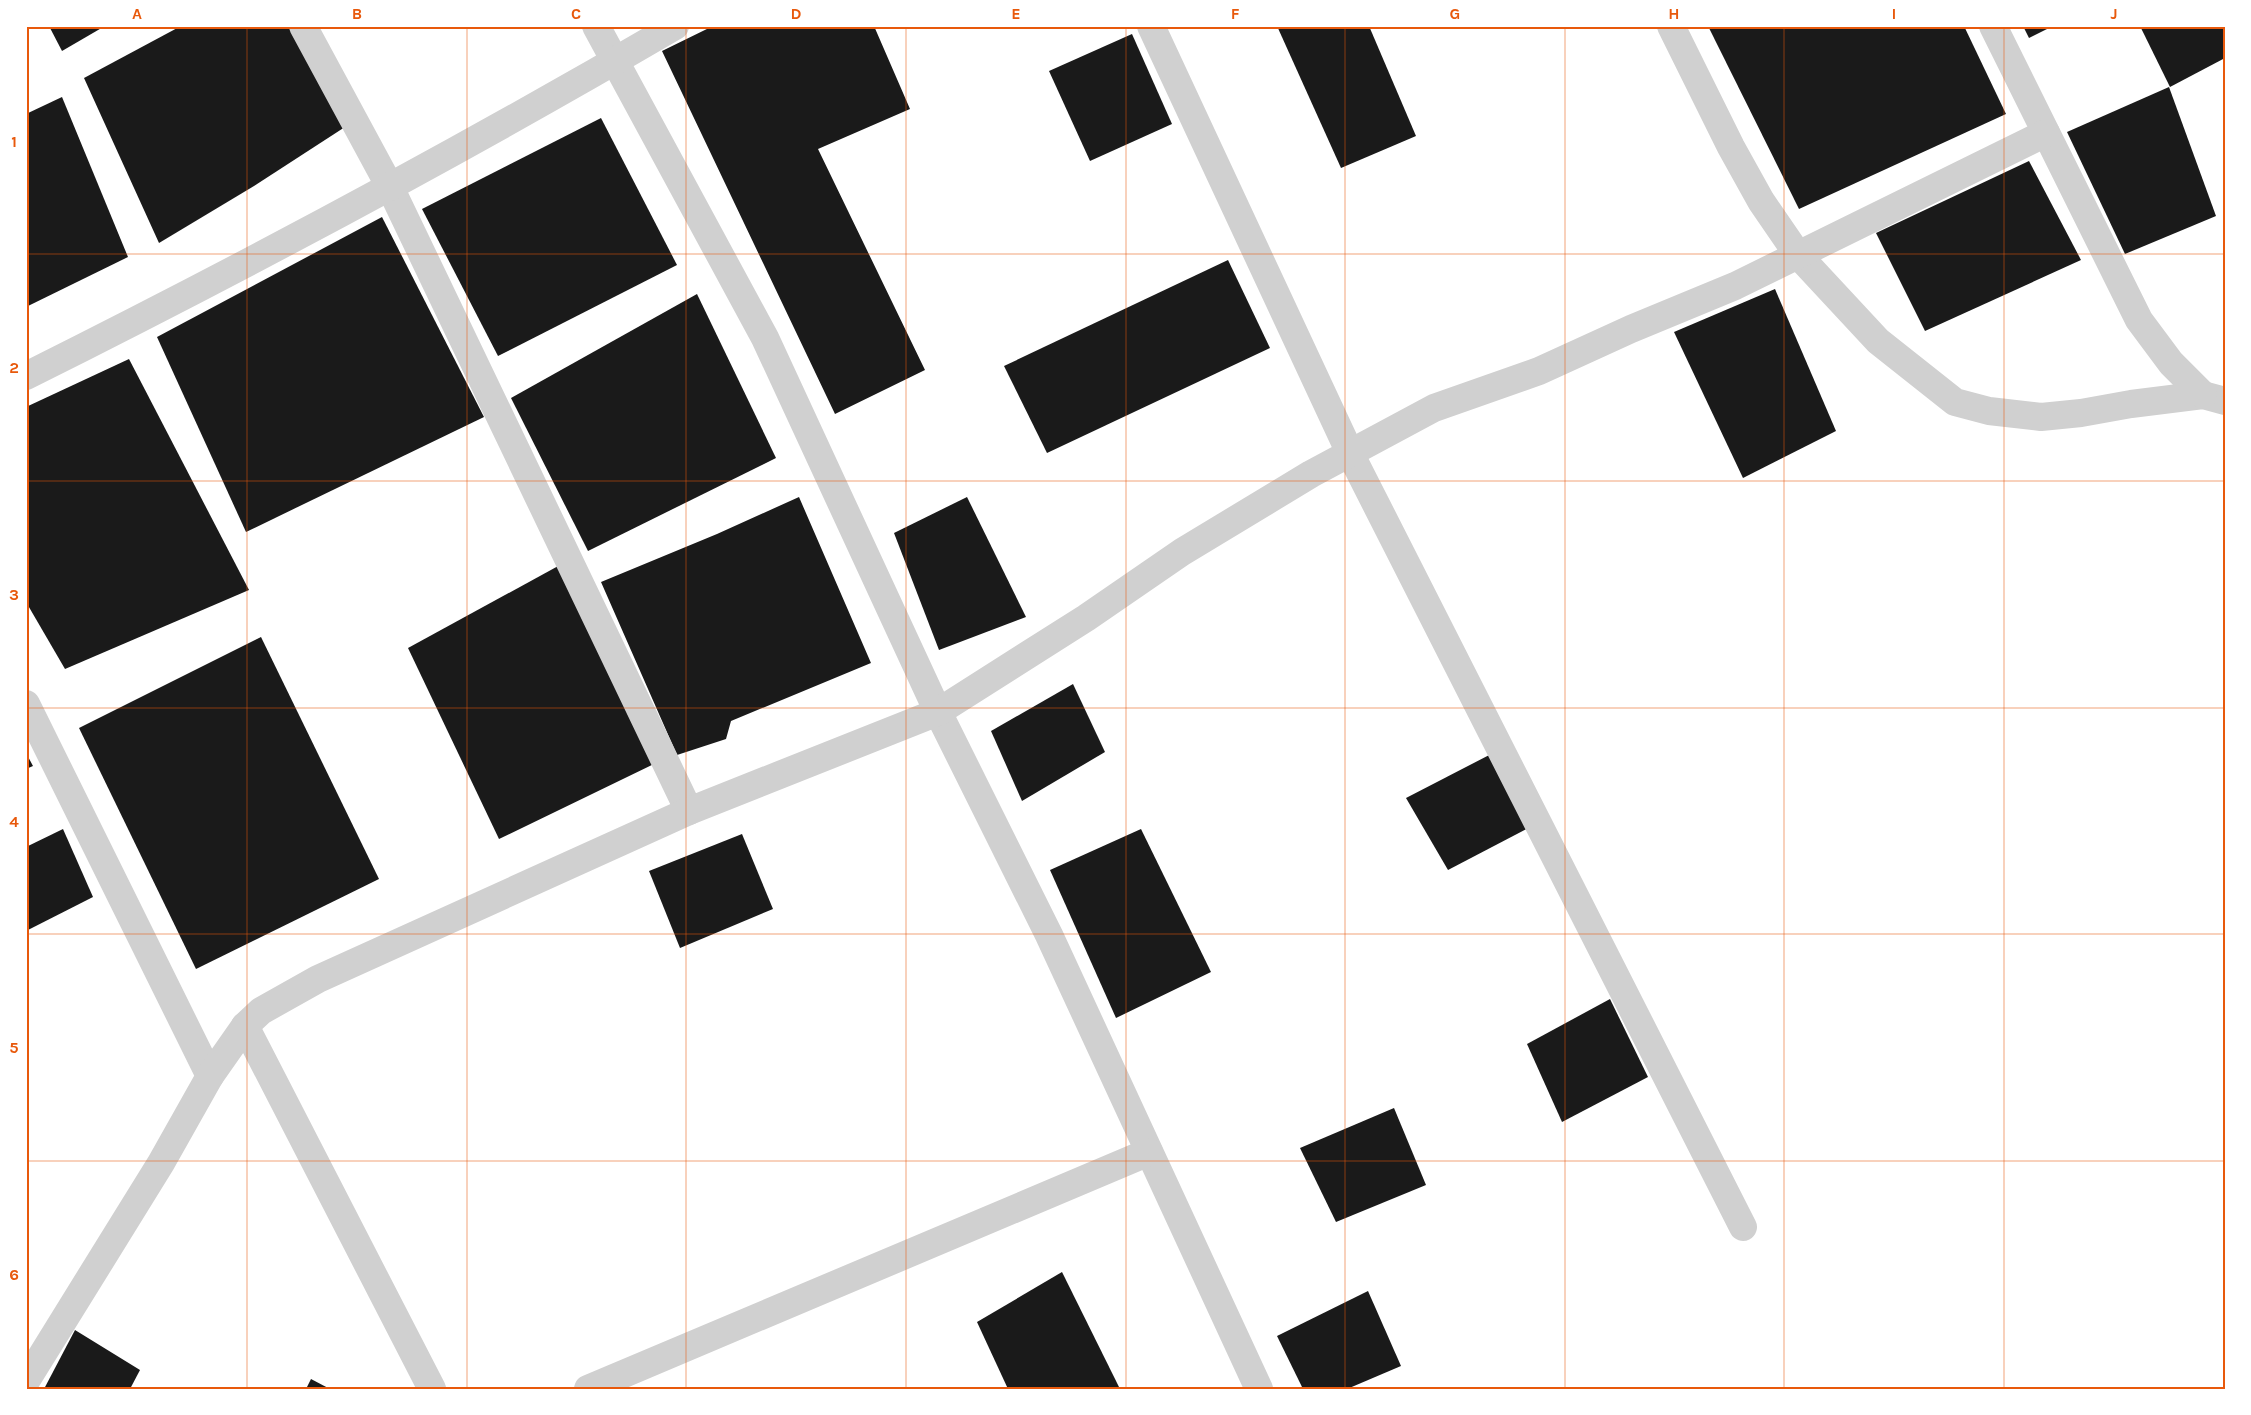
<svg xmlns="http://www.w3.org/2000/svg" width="2251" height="1415" font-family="Karla,sans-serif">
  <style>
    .building { fill: #1a1a1a }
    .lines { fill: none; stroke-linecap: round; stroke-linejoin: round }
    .street { stroke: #d0d0d0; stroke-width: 28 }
    .grid { fill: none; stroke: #e8590c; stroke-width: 1; stroke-opacity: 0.55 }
    .neatline { fill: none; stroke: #e8590c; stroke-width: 2 }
    .grid-label { font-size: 16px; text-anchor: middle; font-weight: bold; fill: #e8590c }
  </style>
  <rect width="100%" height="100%" fill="#fff"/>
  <!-- building -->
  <g class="building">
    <path d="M 49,26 L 105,26 L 62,51 Z"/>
    <path d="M 181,26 L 292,26 L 345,127 L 254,186 L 159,243 L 84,78 Z"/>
    <path d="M 713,26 L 874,26 L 910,109 L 818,149 L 925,370 L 835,414 L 662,51 Z"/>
    <path d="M 1277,26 L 1369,26 L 1416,136 L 1341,168 Z"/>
    <path d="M 1708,26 L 1964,26 L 2006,114 L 1799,209 Z"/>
    <path d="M 2023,26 L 2053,26 L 2029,38 Z"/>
    <path d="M 2140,26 L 2225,26 L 2225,58 L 2170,87 Z"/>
    <path d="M 1132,34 L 1172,124 L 1090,161 L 1049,71 Z"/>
    <path d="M 2169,87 L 2216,216 L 2125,254 L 2067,132 Z"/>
    <path d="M 62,97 L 128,257 L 26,307 L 26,114 Z"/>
    <path d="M 601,118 L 677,265 L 498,356 L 422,209 Z"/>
    <path d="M 2029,161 L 2081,260 L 1925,331 L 1876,233 Z"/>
    <path d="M 382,217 L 484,417 L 246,532 L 157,337 Z"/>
    <path d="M 1228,260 L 1270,348 L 1047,453 L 1004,366 Z"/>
    <path d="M 1775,289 L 1836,431 L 1743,478 L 1674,332 Z"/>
    <path d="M 697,294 L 776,458 L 588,551 L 511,398 Z"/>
    <path d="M 129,359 L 249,590 L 65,669 L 26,602 L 26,407 Z"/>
    <path d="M 799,497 L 871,663 L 731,721 L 726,739 L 677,755 L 601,582 L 717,534 Z"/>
    <path d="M 967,497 L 1026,617 L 939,650 L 894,533 Z"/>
    <path d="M 560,565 L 656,763 L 499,839 L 408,648 Z"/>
    <path d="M 261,637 L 379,879 L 196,969 L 79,728 Z"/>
    <path d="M 1073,684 L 1105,752 L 1022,801 L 991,731 Z"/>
    <path d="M 1497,751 L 1534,825 L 1448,870 L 1406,798 Z"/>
    <path d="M 26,753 L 33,766 L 26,769 Z"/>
    <path d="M 63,829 L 93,897 L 26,931 L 26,847 Z"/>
    <path d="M 1141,829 L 1211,972 L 1116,1018 L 1050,870 Z"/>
    <path d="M 742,834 L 773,909 L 680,948 L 649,871 Z"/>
    <path d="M 1610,999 L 1648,1077 L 1562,1122 L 1527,1044 Z"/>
    <path d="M 1394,1108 L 1426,1185 L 1336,1222 L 1300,1148 Z"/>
    <path d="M 1062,1272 L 1120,1389 L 1008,1389 L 977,1322 Z"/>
    <path d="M 1368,1291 L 1401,1366 L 1347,1389 L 1303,1389 L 1277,1336 Z"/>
    <path d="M 75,1330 L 140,1370 L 130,1389 L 44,1389 Z"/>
    <path d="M 311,1379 L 330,1389 L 306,1389 Z"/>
  </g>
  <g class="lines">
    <!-- street -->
    <g class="street">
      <path d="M 303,26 L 390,187 L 689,811"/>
      <path d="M 596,26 L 765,338 L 938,712 L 1049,935 L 1259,1389"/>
      <path d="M 1151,26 L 1350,453 L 1743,1227"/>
      <path d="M 1671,26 L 1731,147 L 1761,201 L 1798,255 L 1878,341 L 1955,402 L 1989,411 L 2041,417 L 2081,413 L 2131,404 L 2203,395 L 2225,401"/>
      <path d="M 1993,26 L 2139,320 L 2171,363 L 2203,395"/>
      <path d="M 26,376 C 246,266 463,150 675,26"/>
      <path d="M 26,704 L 210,1076"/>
      <path d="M 245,1026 L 432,1389"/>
      <path d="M 26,1381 L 161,1163 L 210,1076 L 245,1026 L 261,1011 L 318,979 L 689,811 L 938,712 L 1086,618 L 1182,552 L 1311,474 L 1434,408 L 1539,371 L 1631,329 L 1735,286 L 2046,133"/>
      <path d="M 588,1389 L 1149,1152"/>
    </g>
  </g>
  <!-- grid -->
  <path class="grid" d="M 247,26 L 247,1389M 467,26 L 467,1389M 686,26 L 686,1389M 906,26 L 906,1389M 1126,26 L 1126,1389M 1345,26 L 1345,1389M 1565,26 L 1565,1389M 1784,26 L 1784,1389M 2004,26 L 2004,1389M 26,254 L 2225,254M 26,481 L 2225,481M 26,708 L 2225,708M 26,934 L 2225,934M 26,1161 L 2225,1161"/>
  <!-- border -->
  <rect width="2251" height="1415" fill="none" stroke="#ffffff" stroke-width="55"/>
  <rect x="28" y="28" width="2196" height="1360" class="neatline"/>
  <g class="grid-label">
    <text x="137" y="19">A</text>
    <text x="357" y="19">B</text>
    <text x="576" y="19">C</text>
    <text x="796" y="19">D</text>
    <text x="1016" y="19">E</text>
    <text x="1235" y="19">F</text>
    <text x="1455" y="19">G</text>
    <text x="1674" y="19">H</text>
    <text x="1894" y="19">I</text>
    <text x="2114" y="19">J</text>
    <text x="14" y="147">1</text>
    <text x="14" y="373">2</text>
    <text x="14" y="600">3</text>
    <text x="14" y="827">4</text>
    <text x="14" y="1053">5</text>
    <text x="14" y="1280">6</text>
  </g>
</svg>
